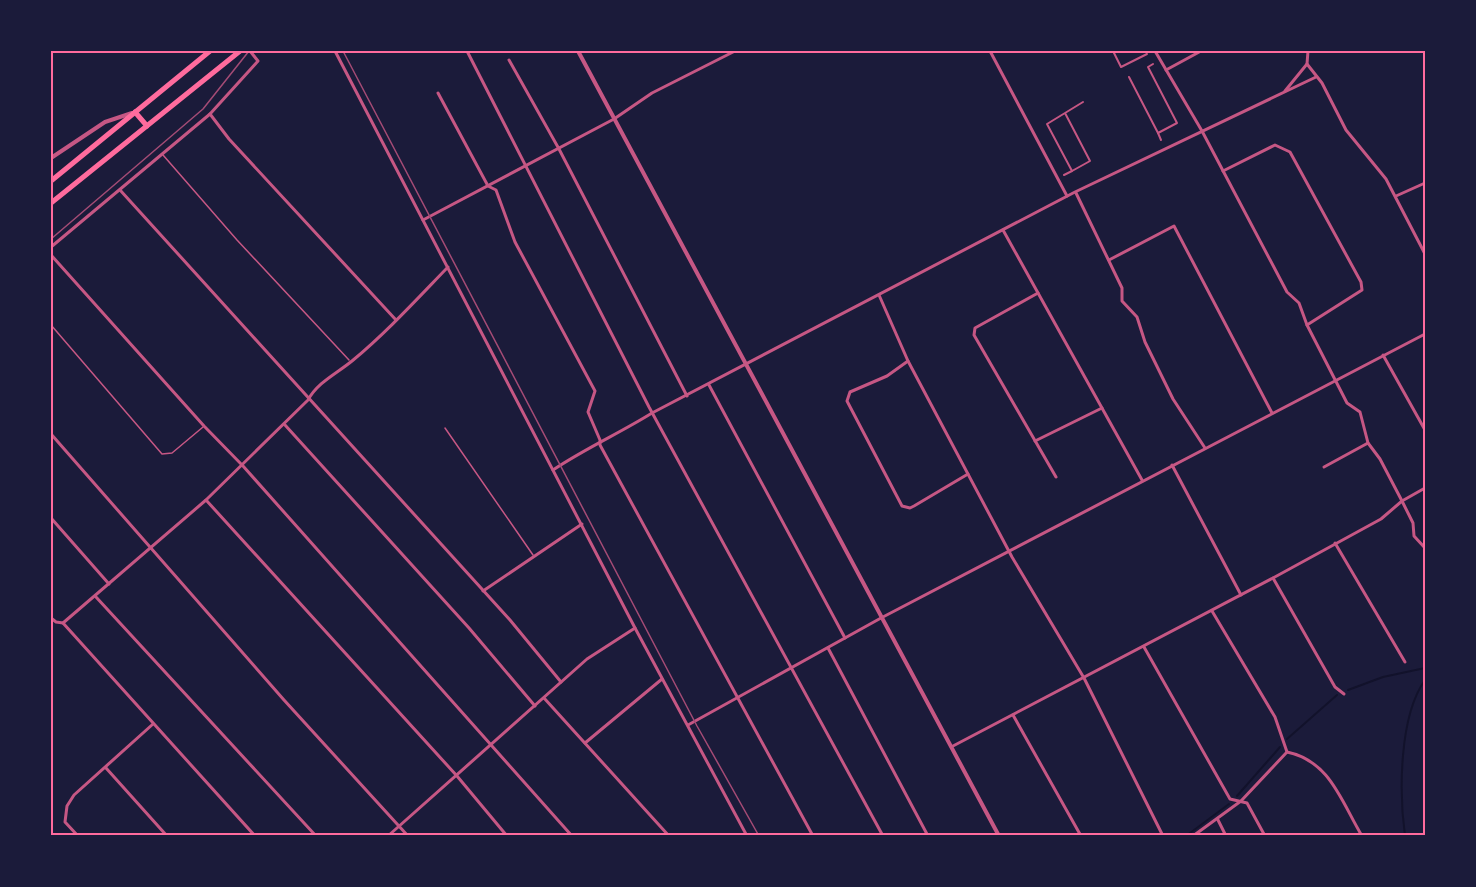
<svg xmlns="http://www.w3.org/2000/svg" width="1476" height="887" font-family="'Exo 2',sans-serif">
  <style>
    .lines { fill: none; stroke-linecap: round; stroke-linejoin: round }
    .stream { stroke: #12122b; stroke-width: 2 }
    .service { stroke: #c65784; stroke-width: 1.5 }
    .pedestrian { stroke: #c65784; stroke-width: 2 }
    .minor { stroke: #c65784; stroke-width: 3 }
    .tertiary { stroke: #c65784; stroke-width: 4 }
    .primary { stroke: #ff6b9d; stroke-width: 5 }
    .tram { stroke: #a44b75; stroke-width: 1.5 }
    .neatline { fill: none; stroke: #ff6b9d; stroke-width: 2 }
  </style>
  <rect width="100%" height="100%" fill="#1b1b3a"/>
  <g class="lines">
    <!-- stream -->
    <g class="stream">
      <path d="M 1348,690 L 1383,677 L 1425,668"/>
      <path d="M 1287,739 L 1337,695"/>
      <path d="M 1237,796 L 1280,747"/>
      <path d="M 1186,836 L 1229,804"/>
      <path d="M 1405,836 C 1399,793 1399,716 1425,680"/>
    </g>
    <!-- service -->
    <g class="service">
      <path d="M 163,155 L 237,240 L 349,360"/>
      <path d="M 51,325 L 162,454 L 172,453 L 203,427"/>
      <path d="M 445,428 L 533,555"/>
    </g>
    <!-- pedestrian -->
    <g class="pedestrian">
      <path d="M 1113,51 L 1121,67 L 1147,54"/>
      <path d="M 1129,77 L 1158,133 L 1177,123 L 1148,67 L 1153,64"/>
      <path d="M 1065,113 L 1047,124 L 1072,171 L 1090,161 L 1065,113 L 1083,102"/>
      <path d="M 1158,133 L 1161,140"/>
      <path d="M 1064,175 L 1072,171"/>
    </g>
    <!-- minor -->
    <g class="minor">
      <path d="M 335,51 L 635,628 L 747,836"/>
      <path d="M 467,51 L 649,407 L 883,836"/>
      <path d="M 990,51 L 1067,196"/>
      <path d="M 1155,51 L 1202,131 L 1287,292 L 1299,303 L 1307,325 L 1347,403 L 1360,412 L 1368,443 L 1380,459 L 1402,501 L 1413,523 L 1414,536 L 1425,548"/>
      <path d="M 1308,51 L 1307,64 L 1322,83 L 1346,130 L 1386,179 L 1425,254"/>
      <path d="M 509,60 L 559,149 L 687,396"/>
      <path d="M 1166,70 L 1201,51"/>
      <path d="M 1285,91 L 1307,64"/>
      <path d="M 438,93 L 488,186 L 496,190 L 515,242 L 595,391 L 588,412 L 600,440 L 600,445 L 813,836"/>
      <path d="M 210,114 L 229,139 L 396,320"/>
      <path d="M 1223,171 L 1275,145 L 1290,152 L 1361,282 L 1362,290 L 1307,325"/>
      <path d="M 120,190 L 510,620 L 561,682"/>
      <path d="M 1076,193 L 1122,288 L 1122,301 L 1137,317 L 1145,342 L 1173,399 L 1205,448"/>
      <path d="M 1396,196 L 1425,183"/>
      <path d="M 423,220 L 614,119 L 652,93 L 735,51"/>
      <path d="M 1003,230 L 1142,480"/>
      <path d="M 51,247 L 210,114 L 258,61 L 250,51"/>
      <path d="M 51,255 L 204,426 L 243,466 L 572,836"/>
      <path d="M 1109,260 L 1174,226 L 1272,413"/>
      <path d="M 1038,293 L 975,328 L 974,335 L 1056,477"/>
      <path d="M 879,295 L 908,361 L 1012,557 L 1084,678 L 1163,836"/>
      <path d="M 1383,355 L 1425,430"/>
      <path d="M 908,361 L 887,376 L 850,392 L 847,401 L 902,506 L 910,508 L 914,506 L 968,474"/>
      <path d="M 709,385 L 845,638"/>
      <path d="M 285,425 L 469,628 L 535,706"/>
      <path d="M 51,434 L 284,700 L 408,836"/>
      <path d="M 1035,441 L 1102,408"/>
      <path d="M 1172,465 L 1241,595"/>
      <path d="M 1324,467 L 1368,443"/>
      <path d="M 553,470 C 584,449 620,433 652,413 L 1075,192 L 1316,77"/>
      <path d="M 206,500 L 457,776 L 507,836"/>
      <path d="M 51,518 L 109,584"/>
      <path d="M 1335,543 L 1405,662"/>
      <path d="M 1273,578 L 1335,687 L 1344,694"/>
      <path d="M 483,591 L 582,524"/>
      <path d="M 96,597 L 316,836"/>
      <path d="M 1212,611 L 1275,717 L 1287,752 C 1330,761 1341,801 1362,836"/>
      <path d="M 51,618 L 56,622 L 63,623 L 255,836"/>
      <path d="M 63,623 L 206,500 L 308,400 C 318,382 336,374 352,361 C 386,333 417,299 448,267"/>
      <path d="M 1144,647 L 1230,799 L 1247,803 L 1265,836"/>
      <path d="M 828,648 L 928,836"/>
      <path d="M 544,698 L 669,836"/>
      <path d="M 1013,715 L 1081,836"/>
      <path d="M 688,725 L 881,618 L 1425,334"/>
      <path d="M 585,743 L 662,679"/>
      <path d="M 953,746 L 1273,578 L 1381,519 L 1402,501 L 1425,488"/>
      <path d="M 106,768 L 167,836"/>
      <path d="M 1218,820 L 1226,836"/>
      <path d="M 78,836 L 65,822 L 67,806 L 74,795 L 153,724"/>
      <path d="M 388,836 L 587,659 L 635,628"/>
      <path d="M 1193,836 L 1241,801 L 1287,752"/>
    </g>
    <!-- tertiary -->
    <g class="tertiary">
      <path d="M 578,51 L 999,836"/>
      <path d="M 51,158 L 105,122 L 132,113"/>
    </g>
    <!-- primary -->
    <g class="primary">
      <path d="M 135,112 L 147,126"/>
      <path d="M 51,181 L 210,51"/>
      <path d="M 51,203 L 240,51"/>
    </g>
    <!-- tram -->
    <g class="tram">
      <path d="M 343,51 L 697,726 L 759,836"/>
      <path d="M 51,239 L 203,109 L 249,51"/>
    </g>
  </g>
  <!-- border -->
  <rect width="1476" height="887" fill="none" stroke="#1b1b3a" stroke-width="105"/>
  <rect x="52" y="52" width="1372" height="782" class="neatline"/>
</svg>
